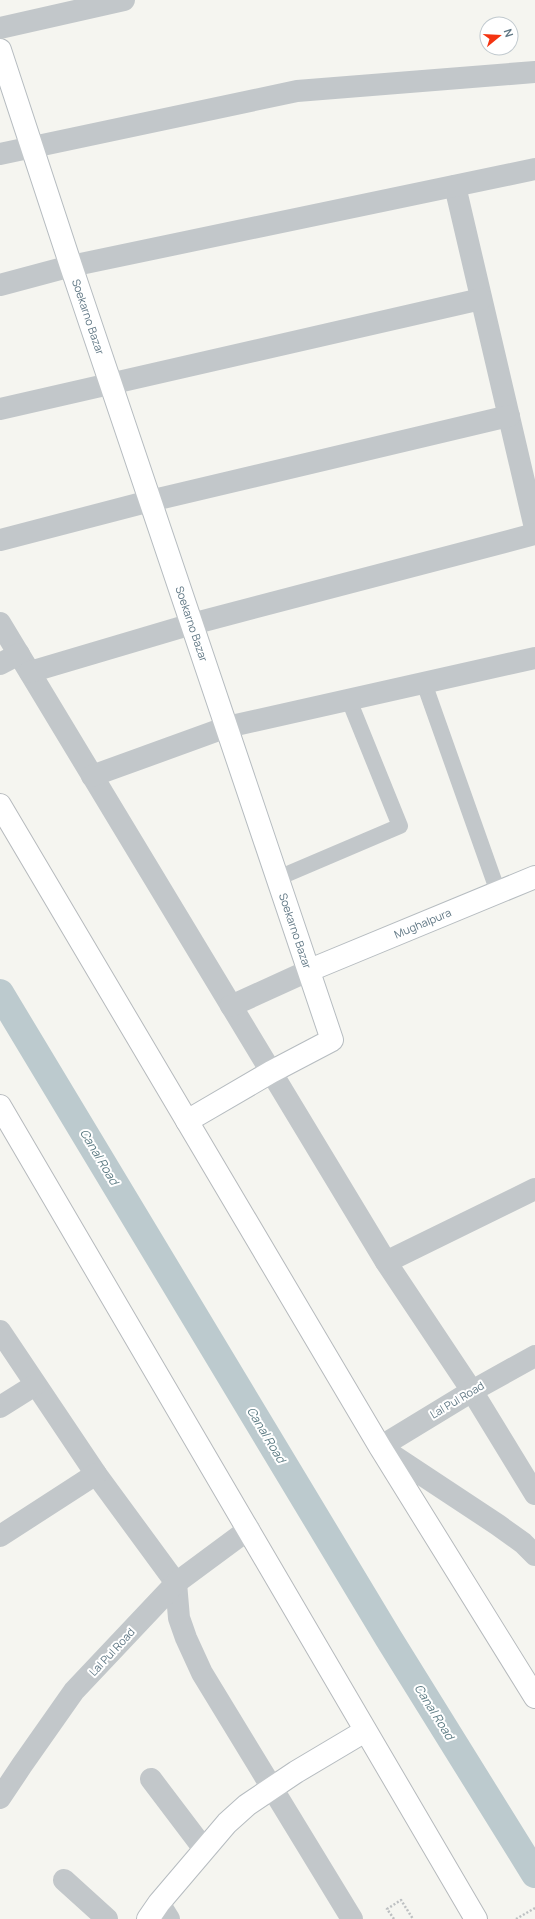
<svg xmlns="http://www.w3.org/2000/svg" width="535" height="1919" font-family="Manrope,sans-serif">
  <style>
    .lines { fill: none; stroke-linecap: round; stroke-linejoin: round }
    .canal { stroke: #bccace; stroke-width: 28 }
    .secondary-casing { stroke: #b6bcc0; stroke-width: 24 }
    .highway-casing { stroke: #b6babd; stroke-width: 24 }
    .path { stroke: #bdc0c2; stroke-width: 2.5; stroke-dasharray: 2 2; stroke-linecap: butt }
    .lane { stroke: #c2c7ca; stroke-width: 16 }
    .street { stroke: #c2c7ca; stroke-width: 22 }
    .secondary { stroke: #fff; stroke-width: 22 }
    .highway { stroke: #fff; stroke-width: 22 }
    .labels { text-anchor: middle; stroke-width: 4; stroke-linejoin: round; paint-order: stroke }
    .street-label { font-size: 11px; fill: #617885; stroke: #fff }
    .water-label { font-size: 12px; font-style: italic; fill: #5c7b83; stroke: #fff }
  </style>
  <rect width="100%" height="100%" fill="#f5f5f0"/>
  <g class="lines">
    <!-- canal -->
    <path class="canal" d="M 0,993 L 389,1639 L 535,1874"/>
    <defs>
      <g id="secondary">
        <path id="s1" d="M 0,50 L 71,266 L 332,1040 L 271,1072 L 187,1121"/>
        <path id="s2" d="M 310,970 L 535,877"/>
        <path d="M 148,1919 L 159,1903 L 227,1823 L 247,1805 L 296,1772 L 365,1731"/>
      </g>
      <g id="highway">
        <path d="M 0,805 L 380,1447 L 535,1697"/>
        <path d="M 0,1106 L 476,1919"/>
      </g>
    </defs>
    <!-- secondary casing -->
    <use href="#secondary" class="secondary-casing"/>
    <!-- highway casing -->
    <use href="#highway" class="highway-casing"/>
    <!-- path -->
    <g class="path">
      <path d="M 394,1919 L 387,1909 L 401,1900 L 413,1919"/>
      <path d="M 516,1919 L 535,1908"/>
    </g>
    <!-- lane -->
    <g class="lane">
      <path d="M 424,683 L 498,892"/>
      <path d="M 278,878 L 400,826 L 349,700"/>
    </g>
    <!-- street -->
    <g class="street">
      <path d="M 0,28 L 124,0"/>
      <path d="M 0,154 L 297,91 L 535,72"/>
      <path d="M 455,186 L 535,528"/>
      <path d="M 0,285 L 71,266 L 535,169"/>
      <path d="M 0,409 L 481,299"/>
      <path d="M 0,540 L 150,501 L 509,416"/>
      <path d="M 0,623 L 386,1262 L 472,1391 L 535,1494"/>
      <path d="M 0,664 L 19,654"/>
      <path d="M 30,672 L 192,624 L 535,534"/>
      <path d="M 92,776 L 227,727 L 535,658"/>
      <path d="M 231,1006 L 310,970"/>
      <path d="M 386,1262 L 535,1189"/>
      <path d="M 0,1331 L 96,1474 L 176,1583 L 179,1618 L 186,1638 L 202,1673 L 352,1919"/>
      <path d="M 535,1356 L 472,1391 L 380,1447 L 498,1525 L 523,1543 L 535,1555"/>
      <path d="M 0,1407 L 35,1385"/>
      <path d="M 0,1536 L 96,1474"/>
      <path d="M 151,1779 L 204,1849"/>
      <path d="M 0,1798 L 22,1765 L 74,1691 L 176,1583 L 249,1529"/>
      <path d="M 64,1880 L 107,1919"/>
      <path d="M 159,1903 L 169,1919"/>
    </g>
    <!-- secondary -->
    <use href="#secondary" class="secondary"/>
    <!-- highway -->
    <use href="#highway" class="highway"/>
  </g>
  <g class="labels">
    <!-- street labels -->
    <g class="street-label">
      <text dy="4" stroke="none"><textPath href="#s1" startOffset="281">Soekarno Bazar</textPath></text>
      <text dy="4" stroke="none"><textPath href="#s1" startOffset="605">Soekarno Bazar</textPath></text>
      <text dy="4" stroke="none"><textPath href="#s2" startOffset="122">Mughalpura</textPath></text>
      <text dy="4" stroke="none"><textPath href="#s1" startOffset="929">Soekarno Bazar</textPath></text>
      <text transform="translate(457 1400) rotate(-31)" y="4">Lal Pul Road</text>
      <text transform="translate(112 1652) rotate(-47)" y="4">Lal Pul Road</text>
    </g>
    <!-- water labels -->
    <g class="water-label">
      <text transform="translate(99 1157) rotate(59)" y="4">Canal Road</text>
      <text transform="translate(266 1435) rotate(59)" y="4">Canal Road</text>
      <text transform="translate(434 1712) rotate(58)" y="4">Canal Road</text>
    </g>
  </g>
  <!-- north arrow -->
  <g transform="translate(499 36) rotate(72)"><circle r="19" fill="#ffffff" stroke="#c0c9ce"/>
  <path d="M0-3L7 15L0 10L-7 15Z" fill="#f43411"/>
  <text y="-6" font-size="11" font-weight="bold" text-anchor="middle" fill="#617885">N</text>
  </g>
</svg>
